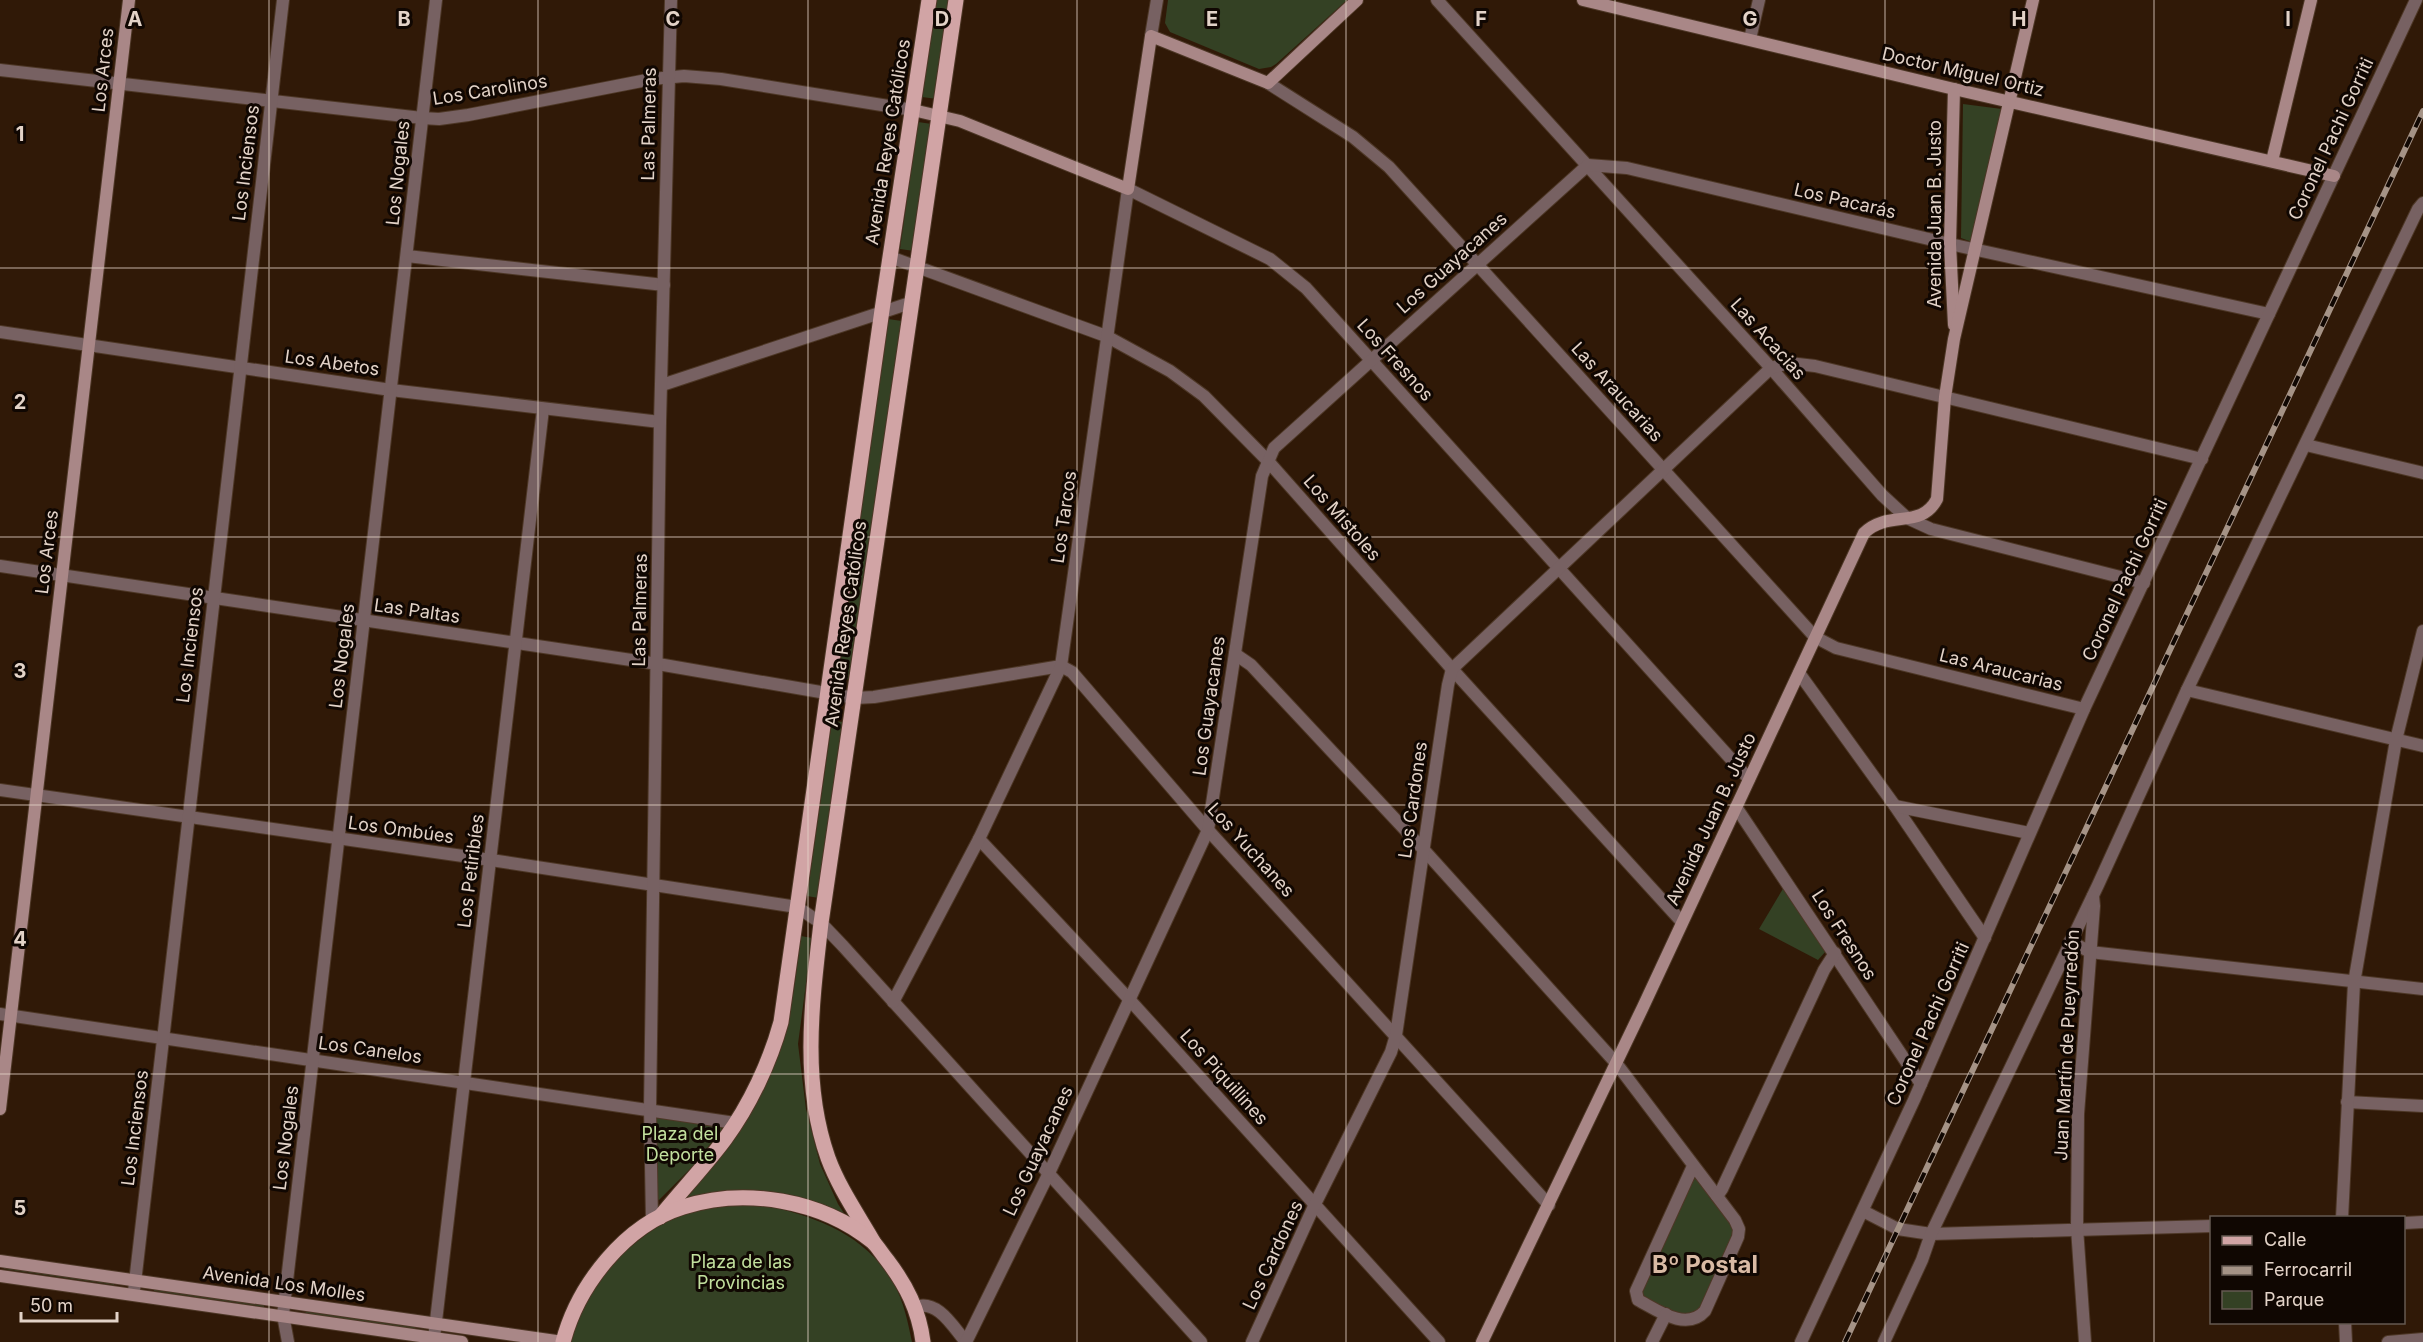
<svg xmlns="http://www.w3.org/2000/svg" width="2423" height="1342" font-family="Inter,sans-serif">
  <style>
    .green { fill: #344124 }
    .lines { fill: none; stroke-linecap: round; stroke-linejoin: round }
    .street-casing { stroke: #4d3726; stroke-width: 14 }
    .secondary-casing { stroke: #4d3726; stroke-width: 14 }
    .primary-casing { stroke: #4d3726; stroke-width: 17 }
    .street { stroke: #776162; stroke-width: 12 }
    .secondary { stroke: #a98787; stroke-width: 12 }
    .primary { stroke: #d1a4a5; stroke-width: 15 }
    .rail-casing { stroke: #a59386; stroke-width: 6 }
    .rail { stroke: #100702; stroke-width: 4; stroke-dasharray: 11; stroke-linecap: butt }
    .grid { fill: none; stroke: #e3d3c8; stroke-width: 1.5; stroke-opacity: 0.55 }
    .labels { text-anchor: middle; stroke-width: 6; stroke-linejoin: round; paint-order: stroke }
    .street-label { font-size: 18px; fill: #e3d3c8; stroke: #100702 }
    .park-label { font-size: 18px; fill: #c2e09e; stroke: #100702 }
    .district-label { font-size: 24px; font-weight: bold; fill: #d9baa4; stroke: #100702 }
    .grid-label { font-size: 20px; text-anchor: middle; font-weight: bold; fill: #e3d3c8; stroke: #100702; stroke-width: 6; stroke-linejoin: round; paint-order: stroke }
  </style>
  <rect width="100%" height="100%" fill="#301907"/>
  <!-- green -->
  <g class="green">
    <path d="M 935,0 L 950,0 L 937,99 L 922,97 Z"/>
    <path d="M 1168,0 L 1347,0 L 1276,64 L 1271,67 L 1259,69 L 1170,32 L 1165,23 Z"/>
    <path d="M 1963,104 L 2002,109 L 1972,242 L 1961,238 Z"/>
    <path d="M 918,122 L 932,124 L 914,251 L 900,249 Z"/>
    <path d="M 888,319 L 902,321 L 852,680 L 838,678 Z"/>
    <path d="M 832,721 L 844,722 L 819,898 L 807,896 Z"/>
    <path d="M 1784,887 L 1826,951 L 1818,960 L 1759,929 Z"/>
    <path d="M 801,936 L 812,938 L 798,1044 L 806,1109 L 820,1164 L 838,1204 L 849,1221 L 796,1200 L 678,1204 L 772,1065 C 792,1024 795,981 801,936 Z"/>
    <path d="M 660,1116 L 719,1125 L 722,1129 L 693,1166 L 659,1200 L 656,1199 L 656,1119 Z"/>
    <path d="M 1693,1166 L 1717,1196 L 1738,1237 L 1694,1319 L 1638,1300 Z"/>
    <path d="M 755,1203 C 810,1215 864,1231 894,1284 C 904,1302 908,1323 912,1342 L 570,1342 C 584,1287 628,1239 678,1216 C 685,1213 692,1208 699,1207 C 717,1203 737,1204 755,1203 Z"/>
    <path d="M 4,1266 L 114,1282 L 114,1285 L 4,1269 Z"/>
    <path d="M 154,1288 L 264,1304 L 264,1307 L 154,1291 Z"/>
    <path d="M 306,1311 L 416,1326 L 415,1329 L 305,1314 Z"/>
  </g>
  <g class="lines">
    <defs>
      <g id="street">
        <path d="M 1437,0 L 1771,368 L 1882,495 L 1907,518 L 1931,529 L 2144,583"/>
        <path d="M 1151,36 L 1157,0"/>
        <path d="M 1750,39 L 1759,0"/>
        <path d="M 0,70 L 422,118 L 439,119 L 468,115 L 652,79 L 684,76 L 721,79 L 913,110"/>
        <path d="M 1268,83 L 1353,137 L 1389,167 L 1815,637 L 1836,648 L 2084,709"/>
        <path d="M 407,256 L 664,285"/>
        <path d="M 890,257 L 1106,336 L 1170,371 L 1204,396 L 1267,460 L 1452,669 L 1682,922"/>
        <path d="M 0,332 L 391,390 L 660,422"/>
        <path d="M 662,385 L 913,302"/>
        <path d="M 2306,445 L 2423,473"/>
        <path d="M 0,566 L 658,664 L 855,698 L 874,697 L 1061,666 L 1072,672 L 1208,830 L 1549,1205"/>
        <path d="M 1235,654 L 1251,665 L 1424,850 L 1616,1063 L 1735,1220 L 1739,1229 L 1738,1237 L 1705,1311 C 1686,1332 1657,1310 1638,1300 L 1636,1291 L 1693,1166"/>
        <path d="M 1799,673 L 1895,806 L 1985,938"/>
        <path d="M 2187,690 L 2423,746"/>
        <path d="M 0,790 L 491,860 L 797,907 L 821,923 L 843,946 L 1201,1342"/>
        <path d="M 1895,806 L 2029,833"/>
        <path d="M 1736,807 L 1921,1084"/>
        <path d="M 979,839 L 1128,998 L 1439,1342"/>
        <path d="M 2070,941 L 2090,952 L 2423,989"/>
        <path d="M 893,1002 L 979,839 L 1061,666 L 1128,189 L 1270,259 L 1306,288 L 1749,779"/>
        <path d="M 0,1014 L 735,1123"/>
        <path d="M 2347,1102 L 2423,1106"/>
        <path d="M 1717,1196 L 1722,1189 L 1824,970 L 1835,953"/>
        <path d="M 1863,1211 L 1898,1229 L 1931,1234 L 2212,1226"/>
        <path d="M 2342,1218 L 2354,983 L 2396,740 L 2423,631"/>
        <path d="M 652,1221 L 650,1109 L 660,422 L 671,0"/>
        <path d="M 2404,1223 L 2423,1222"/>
        <path d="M 134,1291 L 283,0"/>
        <path d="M 915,1307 C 938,1299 953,1327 966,1342"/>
        <path d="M 2345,1322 L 2346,1342"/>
        <path d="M 434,1338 L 543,409"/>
        <path d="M 288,1342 L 283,1315 L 436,0"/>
        <path d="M 966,1342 L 1049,1173 L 1208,830 L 1262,476 L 1274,448 L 1588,165 L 1627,168 L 1950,244 L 2269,314"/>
        <path d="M 1252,1342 L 1315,1204 L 1391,1052 L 1396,1035 L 1448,685 L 1452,669 L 1771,368 L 1789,363 L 1815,366 L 2202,459"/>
        <path d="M 1652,1342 L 1666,1314"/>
        <path d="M 1801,1342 L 1914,1100 L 2084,709 L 2416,0"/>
        <path d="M 1884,1342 L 1922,1260 L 1931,1234 L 2098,885 L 2187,690 L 2418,209 L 2423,203"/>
        <path d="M 2085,1342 L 2077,1228 L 2078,1114 L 2094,906 L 2093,896"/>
        <path d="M 2388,1342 L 2423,1339"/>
      </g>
      <g id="secondary">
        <path d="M 1583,0 L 1954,89 L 2334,176"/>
        <path d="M 1954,89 L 1950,244 L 1954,325"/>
        <path d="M 913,110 L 960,121 L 1128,189 L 1151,36 L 1268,83 L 1357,0"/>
        <path d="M 2272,161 L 2311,0"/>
        <path d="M 0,1109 L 129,0"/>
        <path d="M 0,1261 L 563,1342"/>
        <path d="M 0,1276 L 462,1342"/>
        <path d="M 1482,1342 L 1643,1007 L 1864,533 C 1889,509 1921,530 1937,499 L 1945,397 L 1954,339 L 2033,0"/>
      </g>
      <g id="primary">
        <path d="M 660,1217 C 681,1191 705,1166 725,1139 C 750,1105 770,1062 781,1022 L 882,310 L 929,0"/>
        <path d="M 874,1243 C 858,1215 839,1188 828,1158 C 801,1082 812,1001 821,923 L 956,0"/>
        <path d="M 563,1342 C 578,1285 625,1225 683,1207 C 745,1187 822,1200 873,1242 C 878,1247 882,1254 887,1260 C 906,1285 919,1310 923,1342"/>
      </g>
    </defs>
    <!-- street casing -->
    <use href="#street" class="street-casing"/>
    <!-- secondary casing -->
    <use href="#secondary" class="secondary-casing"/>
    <!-- primary casing -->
    <use href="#primary" class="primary-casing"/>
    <!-- street -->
    <use href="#street" class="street"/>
    <!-- secondary -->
    <use href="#secondary" class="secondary"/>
    <!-- primary -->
    <use href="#primary" class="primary"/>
    <defs>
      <path id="rail" d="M 1845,1342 L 2423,111"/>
    </defs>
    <!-- rail casing -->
    <use href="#rail" class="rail-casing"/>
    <!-- rail -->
    <use href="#rail" class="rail"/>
  </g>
  <!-- grid -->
  <path class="grid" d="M 269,0 L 269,1342M 538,0 L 538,1342M 808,0 L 808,1342M 1077,0 L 1077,1342M 1346,0 L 1346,1342M 1615,0 L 1615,1342M 1885,0 L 1885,1342M 2154,0 L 2154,1342M 0,268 L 2423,268M 0,537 L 2423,537M 0,805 L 2423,805M 0,1074 L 2423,1074"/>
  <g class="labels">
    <!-- street labels -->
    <g class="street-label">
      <text transform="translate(103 70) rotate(-84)" y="6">Los Arces</text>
      <text transform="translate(1963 72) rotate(13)" y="6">Doctor Miguel Ortiz</text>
      <text transform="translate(490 90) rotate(-9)" y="6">Los Carolinos</text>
      <text transform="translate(649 124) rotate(-89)" y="6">Las Palmeras</text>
      <text transform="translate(2331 139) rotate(-65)" y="6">Coronel Pachi Gorriti</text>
      <text transform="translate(888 142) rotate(-81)" y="6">Avenida Reyes Católicos</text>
      <text transform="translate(246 163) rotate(-83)" y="6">Los Inciensos</text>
      <text transform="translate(398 173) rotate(-84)" y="6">Los Nogales</text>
      <text transform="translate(1845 201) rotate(13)" y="6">Los Pacarás</text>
      <text transform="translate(1935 214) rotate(-90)" y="6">Avenida Juan B. Justo</text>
      <text transform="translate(1452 263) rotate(-42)" y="6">Los Guayacanes</text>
      <text transform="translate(1768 339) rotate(48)" y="6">Las Acacias</text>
      <text transform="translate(1395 360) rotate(48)" y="6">Los Fresnos</text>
      <text transform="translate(332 363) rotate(8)" y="6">Los Abetos</text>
      <text transform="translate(1617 392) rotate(48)" y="6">Las Araucarias</text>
      <text transform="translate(1064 517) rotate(-82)" y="6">Los Tarcos</text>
      <text transform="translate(1342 518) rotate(49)" y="6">Los Mistoles</text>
      <text transform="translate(47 552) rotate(-83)" y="6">Los Arces</text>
      <text transform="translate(2125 580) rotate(-65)" y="6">Coronel Pachi Gorriti</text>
      <text transform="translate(640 610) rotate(-89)" y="6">Las Palmeras</text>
      <text transform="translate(417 611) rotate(8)" y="6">Las Paltas</text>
      <text transform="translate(846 624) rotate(-82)" y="6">Avenida Reyes Católicos</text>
      <text transform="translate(190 645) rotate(-83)" y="6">Los Inciensos</text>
      <text transform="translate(342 656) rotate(-83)" y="6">Los Nogales</text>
      <text transform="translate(2001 670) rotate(14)" y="6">Las Araucarias</text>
      <text transform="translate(1209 706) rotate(-82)" y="6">Los Guayacanes</text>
      <text transform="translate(1413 800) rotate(-82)" y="6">Los Cardones</text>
      <text transform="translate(1711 819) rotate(-65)" y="6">Avenida Juan B. Justo</text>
      <text transform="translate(401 830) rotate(8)" y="6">Los Ombúes</text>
      <text transform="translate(1251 850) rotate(48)" y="6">Los Yuchanes</text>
      <text transform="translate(471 871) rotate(-83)" y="6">Los Petiribíes</text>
      <text transform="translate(1844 935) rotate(57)" y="6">Los Fresnos</text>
      <text transform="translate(1928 1024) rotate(-66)" y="6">Coronel Pachi Gorriti</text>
      <text transform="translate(2067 1045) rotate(-87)" y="6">Juan Martín de Pueyrredón</text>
      <text transform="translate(370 1050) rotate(8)" y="6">Los Canelos</text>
      <text transform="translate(1224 1077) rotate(48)" y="6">Los Piquillines</text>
      <text transform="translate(135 1128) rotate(-83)" y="6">Los Inciensos</text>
      <text transform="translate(286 1138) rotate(-83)" y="6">Los Nogales</text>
      <text transform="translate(1038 1151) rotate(-65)" y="6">Los Guayacanes</text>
      <text transform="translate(1273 1255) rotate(-65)" y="6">Los Cardones</text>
      <text transform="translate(284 1284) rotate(8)" y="6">Avenida Los Molles</text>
    </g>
    <!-- park labels -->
    <g class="park-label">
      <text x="680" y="1140">Plaza del<tspan x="680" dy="21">Deporte</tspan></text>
      <text x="741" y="1268">Plaza de las<tspan x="741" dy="21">Provincias</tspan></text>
    </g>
    <!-- district labels -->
    <g class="district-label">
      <text x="1705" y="1273">Bº Postal</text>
    </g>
  </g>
  <g class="grid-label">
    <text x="135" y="26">A</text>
    <text x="404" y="26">B</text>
    <text x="673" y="26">C</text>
    <text x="942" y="26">D</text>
    <text x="1212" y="26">E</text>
    <text x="1481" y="26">F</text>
    <text x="1750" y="26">G</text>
    <text x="2019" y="26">H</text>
    <text x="2288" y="26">I</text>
    <text x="20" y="141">1</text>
    <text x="20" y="409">2</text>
    <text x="20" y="678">3</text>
    <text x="20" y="946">4</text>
    <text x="20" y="1215">5</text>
  </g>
  <!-- legend -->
  <rect x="2210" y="1216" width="195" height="108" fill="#100702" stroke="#645951" stroke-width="1.5"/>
  <rect x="2222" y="1236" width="30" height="9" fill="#d1a4a5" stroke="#645951" stroke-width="1.5"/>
  <text x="2264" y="1246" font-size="18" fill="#e3d3c8">Calle</text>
  <rect x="2222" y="1266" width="30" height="9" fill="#a59386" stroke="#645951" stroke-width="1.5"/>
  <text x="2264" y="1276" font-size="18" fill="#e3d3c8">Ferrocarril</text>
  <rect x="2222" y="1291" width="30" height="18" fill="#344124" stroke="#645951" stroke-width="1.5"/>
  <text x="2264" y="1306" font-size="18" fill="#e3d3c8">Parque</text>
  <!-- scale -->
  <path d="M21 1312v9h96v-9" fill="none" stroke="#e3d3c8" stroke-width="3"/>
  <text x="30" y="1312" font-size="18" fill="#e3d3c8" stroke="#100702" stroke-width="4.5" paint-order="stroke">50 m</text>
</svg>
